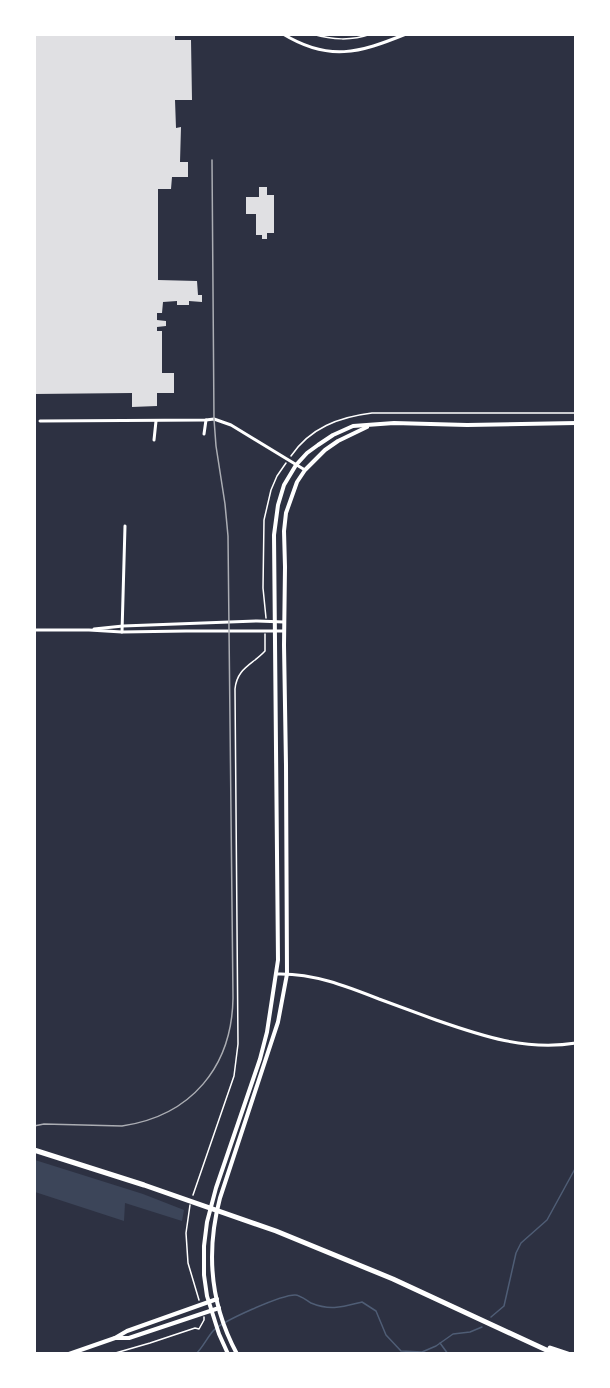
<svg xmlns="http://www.w3.org/2000/svg" width="610" height="1388" font-family="'Varela Round',sans-serif">
  <style>
    .green { fill: #3c4559 }
    .lines { fill: none; stroke-linecap: round; stroke-linejoin: round }
    .stream { stroke: #4f5d75; stroke-width: 1.5 }
    .building { fill: #e0e0e3 }
    .path { stroke: #fff; stroke-width: 1.5 }
    .service { stroke: #fff; stroke-width: 1.5 }
    .minor { stroke: #fff; stroke-width: 3 }
    .tertiary { stroke: #fff; stroke-width: 4 }
    .trunk { stroke: #fff; stroke-width: 5 }
    .rail { stroke: #abadb3; stroke-width: 1.5 }
  </style>
  <rect width="100%" height="100%" fill="#2d3142"/>
  <!-- green -->
  <path class="green" d="M 35,1160 L 143,1194 L 184,1210 L 182,1221 L 125,1203 L 124,1221 L 35,1192 Z"/>
  <g class="lines">
    <!-- stream -->
    <g class="stream">
      <path d="M 491,1317 L 504,1306 L 516,1253 L 521,1243 L 547,1220 L 576,1167"/>
      <path d="M 440,1343 L 448,1354"/>
      <path d="M 196,1354 C 203,1347 207,1338 213,1331 C 222,1321 281,1295 295,1295 C 300,1295 306,1300 311,1303 C 330,1311 342,1307 362,1302 L 376,1311 L 386,1335 L 401,1351 L 422,1352 L 436,1346 L 453,1334 L 470,1332 L 482,1327"/>
    </g>
  </g>
  <!-- building -->
  <g class="building">
    <path d="M 34,34 L 175,34 L 175,40 L 191,40 L 192,100 L 175,100 L 176,128 L 181,127 L 180,162 L 188,162 L 188,177 L 172,177 L 171,189 L 158,189 L 158,280 L 197,281 L 198,295 L 202,295 L 202,302 L 189,301 L 189,305 L 177,305 L 177,301 L 163,302 L 162,313 L 157,313 L 157,320 L 166,321 L 166,326 L 157,327 L 157,331 L 162,331 L 162,373 L 174,373 L 174,393 L 157,393 L 157,406 L 132,407 L 132,393 L 34,394 Z"/>
    <path d="M 259,187 L 267,187 L 267,195 L 274,195 L 274,233 L 267,233 L 267,239 L 262,239 L 262,235 L 256,235 L 256,214 L 246,214 L 246,197 L 259,197 Z"/>
  </g>
  <g class="lines">
    <!-- path -->
    <g class="path">
      <path d="M 291,456 C 310,428 339,417 372,413 L 576,413"/>
      <path d="M 266,618 L 263,588 L 264,520 L 271,490 L 277,476 L 286,463"/>
      <path d="M 193,1195 L 234,1076 L 238,1044 L 235,689 C 237,668 252,665 265,651 L 265,634"/>
      <path d="M 190,1205 L 186,1233 L 188,1263 L 199,1300"/>
      <path d="M 112,1354 L 150,1343 L 195,1328 L 199,1329 L 204,1320 L 204,1317"/>
    </g>
    <!-- service -->
    <path class="service" d="M 312,34 C 333,40 351,41 371,34"/>
    <!-- minor -->
    <g class="minor">
      <path d="M 283,34 C 329,62 359,53 406,34"/>
      <path d="M 40,421 L 206,420 L 214,419 L 231,425 L 305,470"/>
      <path d="M 204,434 L 206,420"/>
      <path d="M 154,440 L 156,421"/>
      <path d="M 94,629 L 123,626 L 257,621 L 284,622"/>
      <path d="M 34,630 L 89,630 L 122,632 L 186,631 L 284,631"/>
      <path d="M 122,632 L 125,526"/>
      <path d="M 277,974 C 313,973 346,986 379,999 C 398,1006 417,1013 436,1020 C 482,1036 526,1051 576,1043"/>
    </g>
    <!-- tertiary -->
    <g class="tertiary">
      <path d="M 115,1338 L 129,1338 L 219,1308"/>
      <path d="M 69,1354 L 115,1338 L 127,1331 L 217,1299"/>
      <path d="M 228,1354 L 219,1334 L 207,1296 L 204,1275 L 204,1246 L 207,1222 L 216,1188 L 260,1059 L 267,1032 L 278,960 L 274,535 L 278,505 L 284,485 L 296,465 L 307,453 L 318,445 L 333,435 L 353,426 L 394,423 L 467,425 L 576,423"/>
      <path d="M 237,1354 C 210,1304 206,1251 220,1198 L 278,1022 L 287,974 L 286,765 L 284,645 L 285,567 L 284,531 L 286,513 L 297,482 L 305,470 L 325,450 L 338,441 L 367,427"/>
    </g>
    <!-- trunk -->
    <g class="trunk">
      <path d="M 34,1150 L 144,1185 L 276,1231 L 393,1279 L 555,1354"/>
      <path d="M 550,1348 L 568,1354"/>
    </g>
    <!-- rail -->
    <path class="rail" d="M 34,1126 L 44,1124 L 122,1126 C 191,1116 232,1067 233,998 L 228,536 L 225,504 L 216,446 L 214,419 L 212,160"/>
  </g>
  <!-- border -->
  <rect width="610" height="1388" fill="none" stroke="#ffffff" stroke-width="72"/>
</svg>
